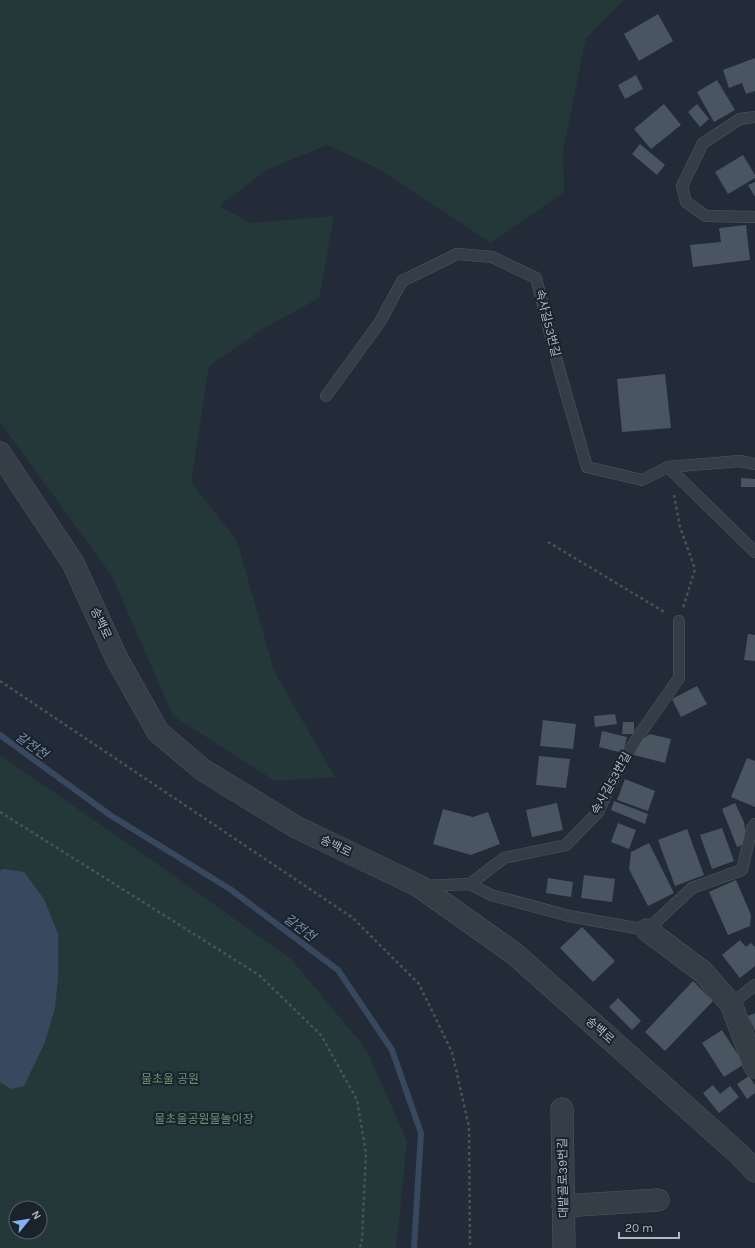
<svg xmlns="http://www.w3.org/2000/svg" width="755" height="1248" font-family="Karla,'Noto Sans KR',sans-serif">
  <style>
    .green { fill: #253839; fill-rule: evenodd }
    .water { fill: #38495f }
    .lines { fill: none; stroke-linecap: round; stroke-linejoin: round }
    .stream { stroke: #38495f; stroke-width: 6 }
    .building { fill: #4a5562 }
    .service-casing { stroke: #505862; stroke-width: 12 }
    .minor-casing { stroke: #505862; stroke-width: 23 }
    .path { stroke: #435557; stroke-width: 2.5; stroke-dasharray: 3 3; stroke-linecap: butt }
    .service { stroke: #353d47; stroke-width: 11 }
    .minor { stroke: #353d47; stroke-width: 22 }
    .labels { text-anchor: middle; stroke-width: 4; stroke-linejoin: round; paint-order: stroke }
    .street-label { font-size: 12px; fill: #b0b8c4; stroke: #1a222c }
    .park-label { font-size: 12px; fill: #689371; stroke: #1a222c }
    .water-label { font-size: 13px; font-style: italic; fill: #798faa; stroke: #1a222c }
  </style>
  <rect width="100%" height="100%" fill="#222b37"/>
  <!-- green -->
  <g class="green">
    <path d="M 0,0 L 624,0 L 586,38 L 563,151 L 564,192 L 491,243 L 379,169 L 327,145 L 268,169 L 219,206 L 251,223 L 334,216 L 319,298 L 261,330 L 209,366 L 191,482 L 237,541 L 274,671 L 335,777 L 275,781 L 173,716 L 112,576 L 0,422 Z"/>
    <path d="M 0,755 L 153,861 L 291,959 L 366,1049 L 407,1141 L 396,1248 L 0,1248 ZM 16,1208 L 40,1208 L 40,1232 L 16,1232 Z"/>
  </g>
  <!-- water -->
  <path class="water" d="M 3,869 L 24,872 L 44,899 L 58,934 L 58,977 L 55,1008 L 45,1042 L 24,1086 L 11,1089 L 0,1082 L 0,871 Z"/>
  <g class="lines">
    <!-- stream -->
    <path class="stream" d="M 0,735 L 110,815 L 230,889 L 338,970 L 392,1050 L 421,1133 L 414,1248"/>
  </g>
  <!-- building -->
  <g class="building">
    <path d="M 658,14 L 673,41 L 639,61 L 624,34 Z"/>
    <path d="M 755,58 L 755,91 L 746,94 L 742,83 L 729,88 L 723,70 Z"/>
    <path d="M 636,75 L 643,89 L 625,99 L 618,85 Z"/>
    <path d="M 717,80 L 735,110 L 714,122 L 697,92 Z"/>
    <path d="M 664,104 L 681,125 L 651,149 L 634,129 Z"/>
    <path d="M 697,104 L 709,119 L 700,127 L 688,112 Z"/>
    <path d="M 640,144 L 665,165 L 657,175 L 632,154 Z"/>
    <path d="M 743,155 L 755,175 L 755,178 L 728,194 L 715,172 Z"/>
    <path d="M 755,182 L 755,197 L 748,185 Z"/>
    <path d="M 746,225 L 750,260 L 693,267 L 690,245 L 721,242 L 719,228 Z"/>
    <path d="M 665,374 L 671,428 L 622,432 L 617,379 Z"/>
    <path d="M 741,478 L 755,479 L 755,487 L 741,487 Z"/>
    <path d="M 748,634 L 755,635 L 755,661 L 744,660 Z"/>
    <path d="M 697,686 L 707,704 L 681,717 L 672,699 Z"/>
    <path d="M 615,714 L 617,724 L 595,727 L 594,716 Z"/>
    <path d="M 543,720 L 576,724 L 573,749 L 540,746 Z"/>
    <path d="M 623,722 L 634,722 L 634,734 L 622,734 Z"/>
    <path d="M 602,731 L 627,737 L 623,753 L 599,747 Z"/>
    <path d="M 650,734 L 671,739 L 665,763 L 634,755 L 637,743 Z"/>
    <path d="M 539,756 L 570,759 L 566,788 L 536,785 Z"/>
    <path d="M 747,758 L 755,761 L 755,807 L 731,797 Z"/>
    <path d="M 625,779 L 655,791 L 648,811 L 617,800 Z"/>
    <path d="M 614,801 L 648,814 L 645,824 L 611,810 Z"/>
    <path d="M 557,803 L 563,830 L 532,837 L 526,810 Z"/>
    <path d="M 735,803 L 744,822 L 747,843 L 737,847 L 722,809 Z"/>
    <path d="M 443,809 L 473,817 L 488,812 L 500,844 L 471,855 L 433,844 Z"/>
    <path d="M 618,823 L 636,830 L 629,849 L 611,842 Z"/>
    <path d="M 722,828 L 734,861 L 712,869 L 700,835 Z"/>
    <path d="M 687,829 L 704,875 L 675,886 L 658,840 Z"/>
    <path d="M 649,843 L 674,893 L 648,906 L 629,869 L 631,852 Z"/>
    <path d="M 584,875 L 615,879 L 612,902 L 581,898 Z"/>
    <path d="M 548,878 L 573,882 L 571,897 L 546,893 Z"/>
    <path d="M 736,880 L 751,915 L 750,926 L 728,935 L 709,892 Z"/>
    <path d="M 582,927 L 615,961 L 593,982 L 560,948 Z"/>
    <path d="M 740,940 L 746,947 L 751,943 L 755,947 L 755,966 L 740,978 L 722,955 Z"/>
    <path d="M 693,981 L 713,1001 L 665,1051 L 645,1032 Z"/>
    <path d="M 618,998 L 641,1021 L 632,1030 L 609,1007 Z"/>
    <path d="M 755,1013 L 755,1031 L 748,1016 Z"/>
    <path d="M 722,1030 L 744,1064 L 724,1077 L 702,1043 Z"/>
    <path d="M 749,1076 L 755,1085 L 755,1093 L 747,1099 L 737,1084 Z"/>
    <path d="M 713,1085 L 720,1094 L 730,1086 L 739,1097 L 719,1113 L 703,1093 Z"/>
  </g>
  <g class="lines">
    <defs>
      <g id="service">
        <path d="M 755,117 L 740,119 L 703,143 L 682,186 L 686,202 L 706,216 L 755,217"/>
        <path d="M 326,396 L 380,322 L 402,281 L 457,254 L 492,257 L 536,278 L 559,369 L 587,467 L 642,480 L 668,467 L 740,461 L 755,464"/>
        <path d="M 668,467 L 755,552"/>
        <path d="M 470,884 L 504,858 L 566,845 L 598,812 L 617,771 L 637,738 L 679,678 L 679,621"/>
        <path d="M 422,886 L 470,884 L 491,895 L 569,916 L 647,930 L 692,888 L 742,870 L 752,828 L 755,824"/>
        <path d="M 731,1004 L 755,985"/>
      </g>
      <g id="minor">
        <path d="M 0,453 L 73,563 L 117,659 L 158,732 L 203,770 L 296,827 L 419,886 L 515,954 L 740,1155 L 755,1171"/>
        <path d="M 647,930 L 703,972 L 731,1004 L 755,1067"/>
        <path d="M 562,1109 L 564,1248"/>
        <path d="M 563,1206 L 658,1200"/>
      </g>
    </defs>
    <!-- service casing -->
    <use href="#service" class="service-casing"/>
    <!-- minor casing -->
    <use href="#minor" class="minor-casing"/>
    <!-- path -->
    <g class="path">
      <path d="M 674,495 L 680,527 L 695,569 L 683,608"/>
      <path d="M 548,542 L 666,613"/>
      <path d="M 0,681 L 353,918 L 419,984 L 452,1052 L 469,1127 L 470,1248"/>
      <path d="M 0,812 L 259,975 L 321,1035 L 357,1100 L 366,1153 L 362,1240 L 360,1248"/>
    </g>
    <!-- service -->
    <use href="#service" class="service"/>
    <!-- minor -->
    <use href="#minor" class="minor"/>
  </g>
  <g class="labels">
    <!-- street labels -->
    <g class="street-label">
      <text transform="translate(548 323) rotate(76)" y="4">속사길53번길</text>
      <text transform="translate(101 623) rotate(65)" y="4">송백로</text>
      <text transform="translate(611 783) rotate(-61)" y="4">속사길53번길</text>
      <text transform="translate(336 846) rotate(26)" y="4">송백로</text>
      <text transform="translate(600 1030) rotate(42)" y="4">송백로</text>
      <text transform="translate(563 1178) rotate(-91)" y="4">대밭골로39번길</text>
    </g>
    <!-- park labels -->
    <g class="park-label">
      <text x="170" y="1083">물초울 공원</text>
      <text x="204" y="1123">물초울공원물놀이장</text>
    </g>
    <!-- water labels -->
    <g class="water-label">
      <text transform="translate(32 745) rotate(36)" y="5">갈전천</text>
      <text transform="translate(300 927) rotate(37)" y="5">갈전천</text>
    </g>
  </g>
  <!-- north arrow -->
  <g transform="translate(28 1220) rotate(60)"><circle r="19" fill="#1a222c" stroke="#565e69"/>
  <path d="M0-3L7 15L0 10L-7 15Z" fill="#87b2f1"/>
  <text y="-6" font-size="11" font-weight="bold" text-anchor="middle" fill="#b0b8c4">N</text>
  </g>
  <!-- scale -->
  <path d="M619 1232v6h60v-6" fill="none" stroke="#b0b8c4" stroke-width="2"/>
  <text x="625" y="1232" font-size="12" fill="#b0b8c4" stroke="#1a222c" stroke-width="3" paint-order="stroke">20 m</text>
</svg>
